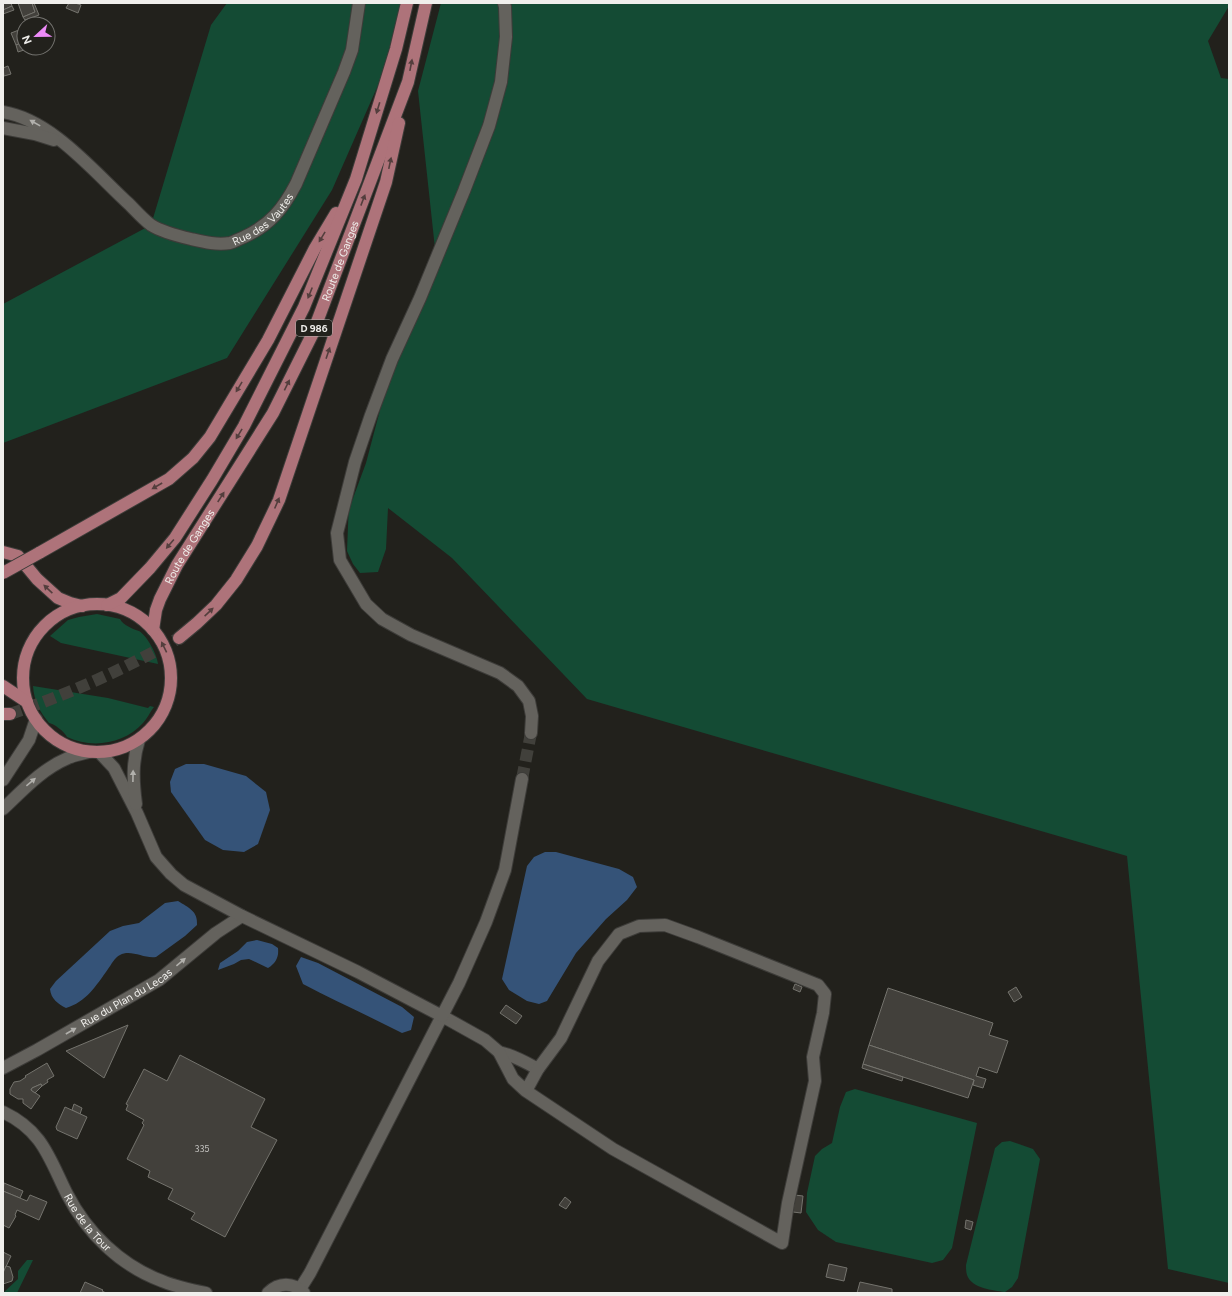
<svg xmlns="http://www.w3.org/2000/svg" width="1232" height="1296" font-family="Figtree,sans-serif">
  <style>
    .green { fill: #144b34 }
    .water { fill: #355378 }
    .building { fill: #42403b; stroke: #74736d }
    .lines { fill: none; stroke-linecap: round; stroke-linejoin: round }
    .secondary-tunnel { stroke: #41403b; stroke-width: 12; stroke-dasharray: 12 6; stroke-linecap: butt }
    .primary-tunnel { stroke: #41403b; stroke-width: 12; stroke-dasharray: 12 6; stroke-linecap: butt }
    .street-casing { stroke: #3d3c39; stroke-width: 14 }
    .secondary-casing { stroke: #3d3c39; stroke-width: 14 }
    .primary-casing { stroke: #3d3c39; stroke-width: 14 }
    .street { stroke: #64625d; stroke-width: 12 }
    .secondary { stroke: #64625d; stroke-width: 12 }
    .primary { stroke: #ae737a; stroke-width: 12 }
    .primary-bridge-casing { stroke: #3d3c39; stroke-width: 14; stroke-linecap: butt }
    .primary-bridge { stroke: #ae737a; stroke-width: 12 }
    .oneway { fill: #533e3d }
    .oneway2 { fill: #b1b0ac }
    .labels { text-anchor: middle; stroke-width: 3.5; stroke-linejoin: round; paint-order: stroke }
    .number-label { font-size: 9px; fill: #c4c3c0 }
    .shield { fill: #22211c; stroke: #b2b1ae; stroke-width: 1 }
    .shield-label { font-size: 10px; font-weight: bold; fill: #f0efec }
    .street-label { font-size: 11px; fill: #f0efec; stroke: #22211c }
  </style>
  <rect width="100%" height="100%" fill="#22211c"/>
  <!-- green -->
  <g class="green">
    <path d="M 227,3 L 414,3 L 332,190 L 227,358 L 3,443 L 3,304 L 151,225 L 211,25 Z"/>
    <path d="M 441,3 L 1229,3 L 1229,6 L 1208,41 L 1221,78 L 1229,79 L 1229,1283 L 1168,1269 L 1127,856 L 587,699 L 452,558 L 388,508 L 386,549 L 378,572 L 360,573 L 353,564 L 347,551 L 349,501 L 352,501 L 366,463 L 384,395 L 437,267 L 418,91 Z"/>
    <path d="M 97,614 L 120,619 C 123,625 133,629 139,631 C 147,636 157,654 158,664 L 61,643 L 50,636 L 68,620 L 79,617 Z"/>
    <path d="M 33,686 L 108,698 L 148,708 L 150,706 L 154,707 C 150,712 147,719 143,723 C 124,744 92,749 67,737 C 65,732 53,723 49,723 C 40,712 34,701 33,686 Z"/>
    <path d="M 855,1089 L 977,1123 L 952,1248 L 943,1260 L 932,1263 L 836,1242 L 818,1230 L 806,1212 L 807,1193 L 815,1156 L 822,1149 L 832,1143 L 840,1107 L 846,1092 Z"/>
    <path d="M 1010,1141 L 1033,1149 L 1040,1159 L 1018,1278 L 1012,1287 L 1005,1292 C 993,1290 972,1289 967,1275 C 966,1272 966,1268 966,1265 L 995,1148 L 1002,1142 Z"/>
    <path d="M 27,1260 L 33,1260 L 17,1293 L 3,1293 L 18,1279 L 18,1271 Z"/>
  </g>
  <!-- water -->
  <g class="water">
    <path d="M 186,764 L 204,764 L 246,776 L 266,792 L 270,810 L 258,844 L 244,852 L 223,850 L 205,840 L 171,792 L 170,782 L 175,769 Z"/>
    <path d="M 545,852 L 556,852 L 619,869 L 633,877 L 637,887 L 627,900 L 606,919 L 576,953 L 547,1001 L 539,1004 L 527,1001 L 509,990 L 502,979 L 527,866 L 534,857 Z"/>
    <path d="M 178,901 C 189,908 198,911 197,925 L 185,936 L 156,957 C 144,959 131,949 120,955 C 115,957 111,965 108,969 C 96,986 86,1002 66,1008 C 58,1004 51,999 50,989 L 56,981 L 110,931 L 123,926 L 139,923 L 165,903 Z"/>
    <path d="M 257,940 L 272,944 L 278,948 C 279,957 276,963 268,968 L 249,959 L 241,960 L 234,964 L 218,970 L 220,963 L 238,951 L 247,942 Z"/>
    <path d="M 301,957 L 318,963 L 402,1007 L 414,1017 L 411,1030 L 402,1033 C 369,1016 335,1001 303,984 L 296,966 Z"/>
  </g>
  <!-- building -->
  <g class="building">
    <path d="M 3,3 L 11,3 L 12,6 L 3,10 Z"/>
    <path d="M 18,3 L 32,3 L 35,12 L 23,17 Z"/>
    <path d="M 32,3 L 34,3 L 39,15 L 25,20 L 23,17 L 35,12 Z"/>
    <path d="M 69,3 L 75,3 L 81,5 L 78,13 L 66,8 Z"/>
    <path d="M 12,6 L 14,10 L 3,14 L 3,10 Z"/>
    <path d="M 19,30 L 24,42 L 16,45 L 11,33 Z"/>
    <path d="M 21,43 L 24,50 L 18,52 L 16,45 Z"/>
    <path d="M 8,66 L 11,74 L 4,76 L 3,68 Z"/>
    <path d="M 795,984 L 802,987 L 800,992 L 793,989 Z"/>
    <path d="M 1016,987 L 1022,997 L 1014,1002 L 1008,992 Z"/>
    <path d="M 888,988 L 993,1023 L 989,1035 L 1008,1041 L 997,1073 L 979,1067 L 976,1076 L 986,1079 L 983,1088 L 973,1085 L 974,1080 L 869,1045 Z"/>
    <path d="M 506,1005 L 522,1016 L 516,1024 L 500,1013 Z"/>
    <path d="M 128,1025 L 104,1078 L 66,1051 Z"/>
    <path d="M 869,1045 L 974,1080 L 968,1098 L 863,1064 Z"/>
    <path d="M 180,1055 L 265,1099 L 251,1127 L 277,1140 L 225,1237 L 191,1219 L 195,1213 L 168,1199 L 173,1189 L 148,1177 L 150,1171 L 127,1159 L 144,1125 L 142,1123 L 144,1120 L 126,1110 L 128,1105 L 126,1104 L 144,1069 L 167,1081 Z"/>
    <path d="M 47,1063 L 54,1076 L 47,1080 L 48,1082 L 42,1086 L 41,1084 L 32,1088 L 31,1090 L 40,1096 L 31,1109 L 23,1103 L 23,1099 L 18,1099 L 10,1094 L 10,1089 L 14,1082 L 20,1081 L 26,1077 L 25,1076 Z"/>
    <path d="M 863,1064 L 903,1077 L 902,1081 L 862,1068 Z"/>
    <path d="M 41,1084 L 42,1086 L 35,1093 L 31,1090 L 32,1088 Z"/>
    <path d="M 74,1104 L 82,1108 L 80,1114 L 72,1110 Z"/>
    <path d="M 65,1107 L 87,1117 L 77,1139 L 57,1130 L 56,1127 Z"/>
    <path d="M 4,1183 L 23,1191 L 20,1198 L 3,1191 Z"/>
    <path d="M 3,1191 L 27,1201 L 30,1195 L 47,1202 L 39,1220 L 17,1210 L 15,1215 L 16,1216 L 9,1228 L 3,1225 Z"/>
    <path d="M 795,1195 L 803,1196 L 801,1213 L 793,1212 Z"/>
    <path d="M 565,1197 L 571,1202 L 566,1209 L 559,1205 Z"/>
    <path d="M 966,1220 L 973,1222 L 971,1230 L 965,1228 Z"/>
    <path d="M 3,1252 L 11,1256 L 3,1273 Z"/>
    <path d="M 829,1264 L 847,1268 L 844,1281 L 826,1277 Z"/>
    <path d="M 6,1266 L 10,1267 L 13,1277 L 12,1281 L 3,1284 L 3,1273 Z"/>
    <path d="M 85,1282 L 103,1290 L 102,1291 L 106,1293 L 80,1293 Z"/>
    <path d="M 860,1282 L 892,1289 L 892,1293 L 857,1293 Z"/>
  </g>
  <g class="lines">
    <!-- secondary-tunnel -->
    <path class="secondary-tunnel" d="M 522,779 L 531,733"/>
    <!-- primary-tunnel -->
    <path class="primary-tunnel" d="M 10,714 C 69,694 125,669 179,638"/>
    <defs>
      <g id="street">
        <path d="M 499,1052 C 513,1055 525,1062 538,1069"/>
        <path id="s1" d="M 3,1068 L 37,1050 L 159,980 L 216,933 L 242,916"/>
        <path id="s2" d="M 3,1112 C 43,1131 49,1158 67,1194 C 87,1233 121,1266 162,1281 C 176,1287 191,1290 206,1293"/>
        <path d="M 300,1289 L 310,1273 L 442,1016 L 485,1040 L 499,1052 L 513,1079 L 526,1091 L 613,1149 L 782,1243 L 788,1203 L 815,1081 L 813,1057 L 823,1013 L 825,994 L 818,985 L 698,937 L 665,925 L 639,926 L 619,934 L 598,961 L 561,1038 L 538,1069 L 526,1091"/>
        <path d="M 268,1293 C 279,1282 293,1282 304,1293"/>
      </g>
      <g id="secondary">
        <path d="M 504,3 L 505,7 L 506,37 L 501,82 L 489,126 L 464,191 L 420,298 L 392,359 L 371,415 L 355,462 L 337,533 L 340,560 L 366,604 L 382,619 L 411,635 L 500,673 L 518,686 L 529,701 L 532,716 L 531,733"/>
        <path id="s3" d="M 3,112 C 52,120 94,172 129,204 C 136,211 143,219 151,225 C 162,232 178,236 191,239 C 204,242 216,245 230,243 C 234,242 239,239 244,237 C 270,225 283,209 296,184 L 344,72 L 352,50 L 359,3"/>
        <path d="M 3,128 L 35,134 L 54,140"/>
        <path d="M 100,753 L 114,768 L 137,813 L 156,857 L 171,874 L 184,885 L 242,916 L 358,972 L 442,1016 L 459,983 L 486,922 L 505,870 L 522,779"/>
        <path d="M 3,780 L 29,740 L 36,719"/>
        <path d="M 136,804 C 133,781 132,762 139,740"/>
        <path d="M 3,809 C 23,790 42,769 68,758 C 74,755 82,754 89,752"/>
      </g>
      <g id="primary">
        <path d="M 3,552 L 18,556 L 37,579 L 58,598 L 70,603 L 82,606"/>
        <path d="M 39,553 L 169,479 L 193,458 L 210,437 L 268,340 L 315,248 L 336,213"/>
        <circle cx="97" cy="678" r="74"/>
        <path d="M 107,605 L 121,598 L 150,568 L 175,538 L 212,480 L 244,426 L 304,307 L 356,179 L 396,49 L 407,3"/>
        <path id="s4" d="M 153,630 L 156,610 L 160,599 L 177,565 L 273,413 L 312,335 L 408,82 L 426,3"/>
        <path d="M 179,638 L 197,623 L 216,605 L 236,580 L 257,546 L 279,500 L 386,182 L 399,123"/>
        <path d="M 3,686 L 27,702"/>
        <path d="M 3,714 L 10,714"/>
      </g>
    </defs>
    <!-- street casing -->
    <use href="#street" class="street-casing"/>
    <!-- secondary casing -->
    <use href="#secondary" class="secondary-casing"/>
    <!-- primary casing -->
    <use href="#primary" class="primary-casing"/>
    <!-- street -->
    <use href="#street" class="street"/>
    <!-- secondary -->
    <use href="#secondary" class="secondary"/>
    <!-- primary -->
    <use href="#primary" class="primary"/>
    <defs>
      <path id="primary-bridge" d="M 3,573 L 39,553"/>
    </defs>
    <!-- primary-bridge casing -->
    <use href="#primary-bridge" class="primary-bridge-casing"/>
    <!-- primary-bridge -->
    <use href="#primary-bridge" class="primary-bridge"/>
  </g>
  <!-- one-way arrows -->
  <defs><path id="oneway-solid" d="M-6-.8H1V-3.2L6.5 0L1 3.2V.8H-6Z"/></defs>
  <g class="oneway">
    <use href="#oneway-solid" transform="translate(411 65) rotate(-79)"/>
    <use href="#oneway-solid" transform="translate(378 108) rotate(107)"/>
    <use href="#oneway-solid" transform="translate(390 163) rotate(-78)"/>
    <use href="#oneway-solid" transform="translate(363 200) rotate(-69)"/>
    <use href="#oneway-solid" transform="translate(322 237) rotate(121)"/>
    <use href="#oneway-solid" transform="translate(310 293) rotate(112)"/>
    <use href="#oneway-solid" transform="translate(328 353) rotate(-71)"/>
    <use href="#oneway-solid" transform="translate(287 385) rotate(-64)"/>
    <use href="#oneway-solid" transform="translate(239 387) rotate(121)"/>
    <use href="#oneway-solid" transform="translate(239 434) rotate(121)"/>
    <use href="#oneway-solid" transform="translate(157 486) rotate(150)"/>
    <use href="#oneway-solid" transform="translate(221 497) rotate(-57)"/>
    <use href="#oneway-solid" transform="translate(277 503) rotate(-67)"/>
    <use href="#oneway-solid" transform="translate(170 544) rotate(130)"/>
    <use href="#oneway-solid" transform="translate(48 589) rotate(-137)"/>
    <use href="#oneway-solid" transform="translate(209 612) rotate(-43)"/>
    <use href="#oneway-solid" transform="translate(164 647) rotate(-116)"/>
  </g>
  <g class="oneway2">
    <use href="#oneway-solid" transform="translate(35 123) rotate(-151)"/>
    <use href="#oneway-solid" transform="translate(133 776) rotate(-89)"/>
    <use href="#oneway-solid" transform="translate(31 782) rotate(-40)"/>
    <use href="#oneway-solid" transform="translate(181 962) rotate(-40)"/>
    <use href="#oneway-solid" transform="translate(71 1031) rotate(-30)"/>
  </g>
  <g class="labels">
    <!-- number labels -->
    <g class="number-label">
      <text x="202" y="1152">335</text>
    </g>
    <!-- shield labels -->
    <rect class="shield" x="296" y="320" width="36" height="16" rx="3"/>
    <g class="shield-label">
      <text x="314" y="332">D 986</text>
    </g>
    <!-- street labels -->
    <g class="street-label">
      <text dy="4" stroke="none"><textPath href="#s3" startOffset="312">Rue des Vautes</textPath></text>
      <text dy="4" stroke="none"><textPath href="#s4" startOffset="416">Route de Ganges</textPath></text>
      <text dy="4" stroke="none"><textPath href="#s4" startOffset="92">Route de Ganges</textPath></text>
      <text dy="4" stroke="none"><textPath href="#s1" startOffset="142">Rue du Plan du Lecas</textPath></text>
      <text dy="4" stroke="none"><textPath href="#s2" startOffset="142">Rue de la Tour</textPath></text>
    </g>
  </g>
  <!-- border -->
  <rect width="1232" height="1296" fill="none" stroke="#f0efec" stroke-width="8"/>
  <!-- north arrow -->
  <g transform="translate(36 36) rotate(248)"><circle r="19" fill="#22211c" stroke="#74736f"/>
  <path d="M0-3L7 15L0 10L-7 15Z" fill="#ee8bf8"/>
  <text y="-6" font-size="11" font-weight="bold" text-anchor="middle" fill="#f0efec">N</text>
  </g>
</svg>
